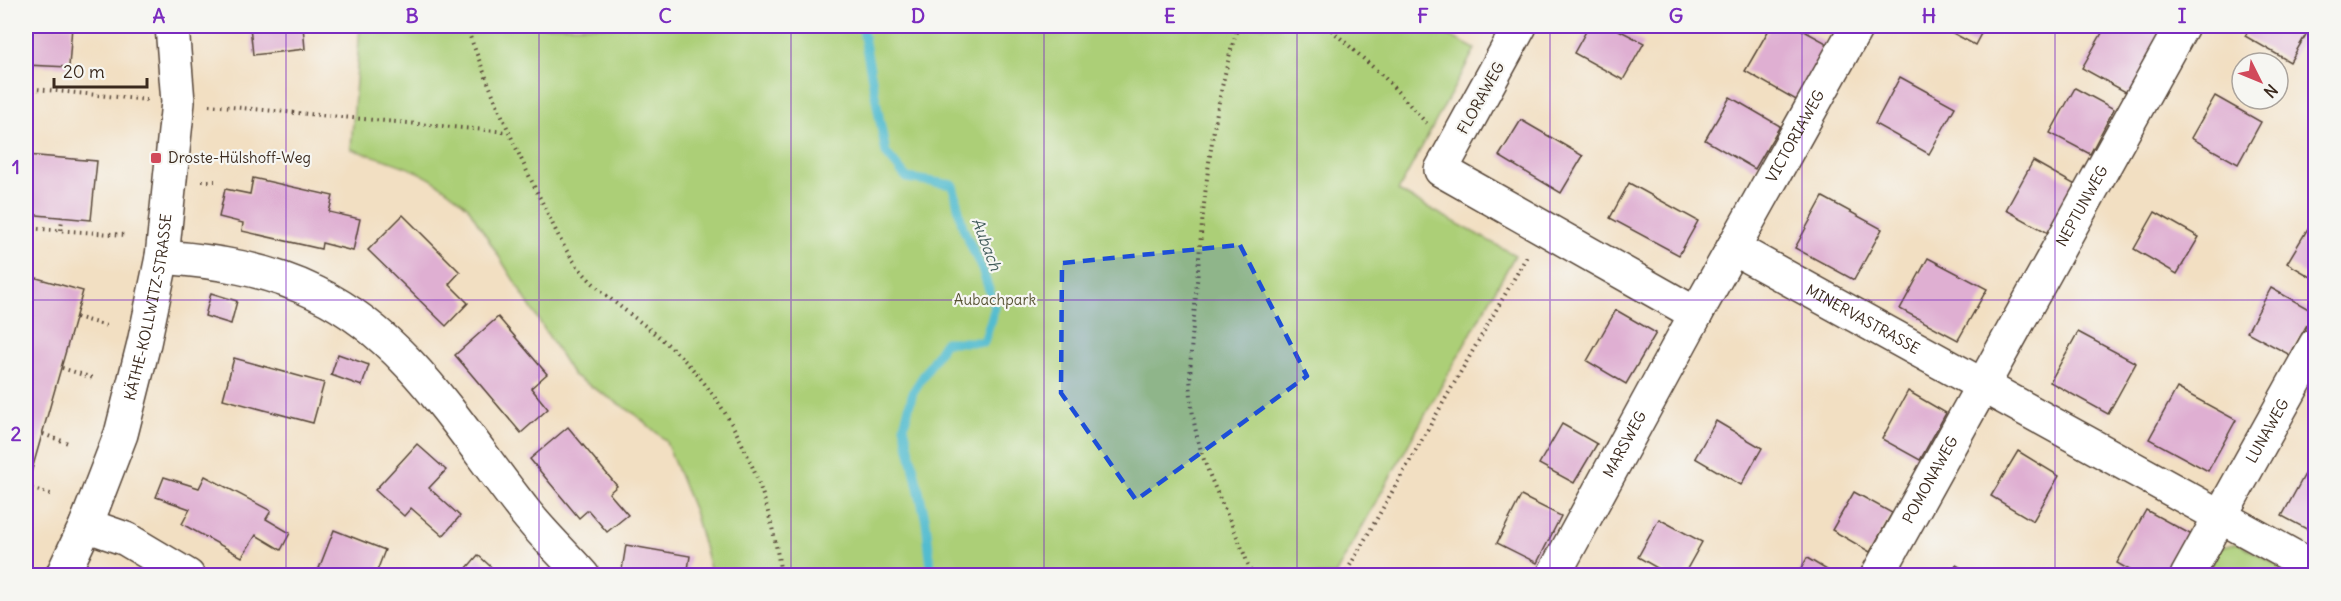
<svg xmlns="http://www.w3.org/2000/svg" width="2341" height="601" font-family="Delius,sans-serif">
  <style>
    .green { fill: #accf77; stroke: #747c4a; stroke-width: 1.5 }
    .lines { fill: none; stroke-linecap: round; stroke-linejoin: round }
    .stream { stroke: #52bccf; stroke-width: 9 }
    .building { fill: #dfafd2 }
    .minor-casing { stroke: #564537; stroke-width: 36 }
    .path { stroke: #564537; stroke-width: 4; stroke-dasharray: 1.5 4.5; stroke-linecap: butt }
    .minor { stroke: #fff; stroke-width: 33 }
    .marked { fill: #1d4ed8; fill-opacity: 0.2; stroke: #1d4ed8; stroke-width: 4.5; stroke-dasharray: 12 8; stroke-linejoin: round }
    .grid { fill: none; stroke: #7b2cbf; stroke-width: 1.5; stroke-opacity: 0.55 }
    .poi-dot { fill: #d1495b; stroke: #f6f6f2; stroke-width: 2 }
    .labels { text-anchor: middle; stroke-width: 4.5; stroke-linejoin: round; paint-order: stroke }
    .street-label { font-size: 15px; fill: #3b2a1e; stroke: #f6f6f2 }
    .poi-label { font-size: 15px; fill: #3b2a1e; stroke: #f6f6f2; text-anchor: start }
    .park-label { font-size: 15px; fill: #575334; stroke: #f6f6f2 }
    .water-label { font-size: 16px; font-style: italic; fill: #435d5c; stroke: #f6f6f2 }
    .neatline { fill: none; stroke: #7b2cbf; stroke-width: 2 }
    .grid-label { font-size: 20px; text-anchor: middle; font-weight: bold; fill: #7b2cbf }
  </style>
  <rect width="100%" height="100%" fill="#f6f6f2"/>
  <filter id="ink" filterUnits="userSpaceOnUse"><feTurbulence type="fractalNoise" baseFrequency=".0167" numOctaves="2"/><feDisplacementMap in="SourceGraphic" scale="12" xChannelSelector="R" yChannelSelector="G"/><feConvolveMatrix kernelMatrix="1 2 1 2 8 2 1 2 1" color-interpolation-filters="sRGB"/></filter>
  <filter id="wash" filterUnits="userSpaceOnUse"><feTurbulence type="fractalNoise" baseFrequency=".008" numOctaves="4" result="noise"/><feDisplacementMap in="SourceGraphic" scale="24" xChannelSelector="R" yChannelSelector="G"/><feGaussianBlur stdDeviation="1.35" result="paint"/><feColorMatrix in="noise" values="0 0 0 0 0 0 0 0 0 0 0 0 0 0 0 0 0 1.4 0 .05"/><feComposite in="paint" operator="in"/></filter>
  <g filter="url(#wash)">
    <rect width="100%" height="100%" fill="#f2dfc2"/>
    <!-- green -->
    <g class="green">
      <path d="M 360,26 L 1431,26 L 1475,49 L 1398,191 L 1515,255 L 1335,575 L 712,575 L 694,511 L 665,440 L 635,414 L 573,375 L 468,207 C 427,170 403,165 351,149 Z"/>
      <path d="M 2238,543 L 2296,576 L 2204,576 L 2219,548 Z"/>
    </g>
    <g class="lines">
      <!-- stream -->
      <path class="stream" d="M 862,26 L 886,153 L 907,178 L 953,185 L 963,228 L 983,272 L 995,307 L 984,342 L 945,342 L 913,392 L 904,426 L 926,522 L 932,576"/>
    </g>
    <g id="blocks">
      <!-- building -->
      <g class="building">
        <path d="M 26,26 L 72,26 L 69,67 L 26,65 Z"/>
        <path d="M 250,26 L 303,26 L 305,49 L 253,55 Z"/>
        <path d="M 1589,26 L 1611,26 L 1644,43 L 1623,80 L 1574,53 Z"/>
        <path d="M 1771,26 L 1795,26 L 1830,45 L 1798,101 L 1745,71 Z"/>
        <path d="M 1940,26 L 1985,26 L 1975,45 Z"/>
        <path d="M 2106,26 L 2145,26 L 2166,37 L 2133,96 L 2082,68 Z"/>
        <path d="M 2251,26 L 2311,26 L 2290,62 L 2245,36 Z"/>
        <path d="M 1900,77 L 1955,107 L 1929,154 L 1875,124 Z"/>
        <path d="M 2075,88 L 2114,109 L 2090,154 L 2050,133 Z"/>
        <path d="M 2215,96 L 2261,122 L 2238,164 L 2191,138 Z"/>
        <path d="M 1730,97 L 1780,126 L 1755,169 L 1705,140 Z"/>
        <path d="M 1521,120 L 1583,156 L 1561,193 L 1499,156 Z"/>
        <path d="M 26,155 L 97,161 L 91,220 L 26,214 Z"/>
        <path d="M 2033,161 L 2079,187 L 2052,235 L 2006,210 Z"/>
        <path d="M 253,178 L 333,196 L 329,212 L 360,219 L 353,251 L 322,243 L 321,249 L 242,231 L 243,223 L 219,217 L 225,189 L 250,194 Z"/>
        <path d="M 1629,183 L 1698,221 L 1679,255 L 1610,218 Z"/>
        <path d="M 1823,197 L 1882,229 L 1854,280 L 1795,248 Z"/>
        <path d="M 2155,212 L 2199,237 L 2177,274 L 2134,249 Z"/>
        <path d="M 403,215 L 460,272 L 449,284 L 468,303 L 446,326 L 368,250 Z"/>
        <path d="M 2313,220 L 2316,222 L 2316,280 L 2287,263 Z"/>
        <path d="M 1928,258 L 1987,289 L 1958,340 L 1900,309 Z"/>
        <path d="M 26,275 L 83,291 L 31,473 L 26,471 Z"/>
        <path d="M 2271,288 L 2314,312 L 2290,355 L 2247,332 Z"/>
        <path d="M 211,293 L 237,301 L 231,324 L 205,316 Z"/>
        <path d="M 1616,310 L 1656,333 L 1626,384 L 1587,361 Z"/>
        <path d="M 498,317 L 547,374 L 531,388 L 548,409 L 521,433 L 455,355 Z"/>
        <path d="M 2078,332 L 2136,363 L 2108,414 L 2050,382 Z"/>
        <path d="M 338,354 L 369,365 L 362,386 L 331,375 Z"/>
        <path d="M 234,358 L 324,383 L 313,423 L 223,399 Z"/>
        <path d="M 2177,388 L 2236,420 L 2208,471 L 2149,439 Z"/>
        <path d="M 1908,391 L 1946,413 L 1920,460 L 1882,439 Z"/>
        <path d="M 1716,421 L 1762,448 L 1741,485 L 1695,458 Z"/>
        <path d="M 1562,424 L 1597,444 L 1574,483 L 1539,464 Z"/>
        <path d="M 568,427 L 617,486 L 609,493 L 628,515 L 607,532 L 588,510 L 579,518 L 530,459 Z"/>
        <path d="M 417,444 L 446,470 L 429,488 L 460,516 L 443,536 L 411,508 L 404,516 L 375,490 Z"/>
        <path d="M 2018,451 L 2059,476 L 2033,521 L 1991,496 Z"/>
        <path d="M 2310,465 L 2316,468 L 2316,534 L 2282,516 Z"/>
        <path d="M 205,476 L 271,511 L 266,519 L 290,533 L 281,550 L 256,535 L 242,557 L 182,524 L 190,509 L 156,497 L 164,477 L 199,488 Z"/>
        <path d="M 1854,492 L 1892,513 L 1870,552 L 1832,530 Z"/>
        <path d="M 1521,496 L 1561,516 L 1537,563 L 1497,543 Z"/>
        <path d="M 2146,510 L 2192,535 L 2170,576 L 2140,576 L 2117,563 Z"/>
        <path d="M 1659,519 L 1702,542 L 1683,576 L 1671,576 L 1638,557 Z"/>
        <path d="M 334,530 L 385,550 L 377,571 L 389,576 L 316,576 Z"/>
        <path d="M 626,545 L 690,556 L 687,576 L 621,576 Z"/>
        <path d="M 478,555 L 501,576 L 460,576 Z"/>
        <path d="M 1807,558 L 1837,576 L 1797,576 Z"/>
        <path d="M 1956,565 L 1976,576 L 1951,576 Z"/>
      </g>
    </g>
  </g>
  <g filter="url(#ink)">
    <use href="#blocks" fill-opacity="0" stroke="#564537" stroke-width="1.5"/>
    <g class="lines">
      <defs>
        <g id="minor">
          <path id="s1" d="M 1520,26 L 1441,170 L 1696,314 L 1733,248 L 2316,569"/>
          <path id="s2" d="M 1733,248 L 1857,26"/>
          <path d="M 162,257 C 214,261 268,269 316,293 C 408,337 461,431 522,508 C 540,532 563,553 583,576"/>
          <path d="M 86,525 L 126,539 L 188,576"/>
          <path id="s3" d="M 62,576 L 86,525 L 121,434 L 144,343 L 162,257 L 178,102 L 172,26"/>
          <path id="s4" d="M 1553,576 L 1696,314"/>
          <path id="s5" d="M 1877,576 L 2182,26"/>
          <path id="s6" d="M 2187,576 L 2316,344"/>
        </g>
      </defs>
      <!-- minor casing -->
      <use href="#minor" class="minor-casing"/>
      <!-- path -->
      <g class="path">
        <path d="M 466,26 C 488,84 511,140 539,196 C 550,217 559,241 573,260 C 597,294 634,315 664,341 C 732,399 770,489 781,576"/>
        <path d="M 1238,26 C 1211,112 1203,205 1196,295 C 1192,338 1186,383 1195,427 C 1205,479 1236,525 1252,576"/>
        <path d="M 1327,26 L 1386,79 L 1429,126"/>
        <path d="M 26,88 L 148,100"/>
        <path d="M 209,105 L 507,132"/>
        <path d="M 202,181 L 215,181"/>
        <path d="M 26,228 L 126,235"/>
        <path d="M 61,230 L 62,217"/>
        <path d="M 76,317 L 107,326"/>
        <path d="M 62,368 L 93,378"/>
        <path d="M 43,434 L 71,444"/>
        <path d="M 26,487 L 54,495"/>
        <path d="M 1344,576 L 1527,256"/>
      </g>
      <!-- minor -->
      <use href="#minor" class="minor"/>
    </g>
  </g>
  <!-- marked area -->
  <path class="marked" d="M 1240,245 L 1307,376 L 1136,500 L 1061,393 L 1062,263 Z"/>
  <!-- grid -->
  <path class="grid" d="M 286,26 L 286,576M 539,26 L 539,576M 791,26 L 791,576M 1044,26 L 1044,576M 1297,26 L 1297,576M 1550,26 L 1550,576M 1802,26 L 1802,576M 2055,26 L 2055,576M 26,300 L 2316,300"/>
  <!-- markers -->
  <rect class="poi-dot" x="150" y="152" width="12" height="12" rx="3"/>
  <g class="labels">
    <!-- street labels -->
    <g class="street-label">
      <text transform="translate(1481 98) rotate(-61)" y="5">FLORAWEG</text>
      <text dy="5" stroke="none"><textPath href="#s2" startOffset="128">VICTORIAWEG</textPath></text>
      <text dy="5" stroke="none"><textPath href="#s5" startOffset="423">NEPTUNWEG</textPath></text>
      <text dy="5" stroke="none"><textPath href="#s3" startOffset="284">KÄTHE-KOLLWITZ-STRASSE</textPath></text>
      <text dy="5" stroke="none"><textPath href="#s1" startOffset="681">MINERVASTRASSE</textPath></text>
      <text dy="5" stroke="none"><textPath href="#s6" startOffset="166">LUNAWEG</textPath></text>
      <text dy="5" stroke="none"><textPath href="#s4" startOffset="150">MARSWEG</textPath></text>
      <text dy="5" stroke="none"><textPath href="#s5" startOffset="110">POMONAWEG</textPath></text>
    </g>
    <!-- poi labels -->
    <g class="poi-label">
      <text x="168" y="163">Droste-Hülshoff-Weg</text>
    </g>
    <!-- park labels -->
    <g class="park-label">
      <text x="995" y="305">Aubachpark</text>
    </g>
    <!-- water labels -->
    <g class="water-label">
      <text transform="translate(987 244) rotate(69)" y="6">Aubach</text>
    </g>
  </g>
  <!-- margin -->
  <rect width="2341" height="601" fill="none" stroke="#f6f6f2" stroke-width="66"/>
  <!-- north arrow -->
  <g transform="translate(2260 81) rotate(133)"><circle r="28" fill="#f6f6f2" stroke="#aba49d" stroke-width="1.5"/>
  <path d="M0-4.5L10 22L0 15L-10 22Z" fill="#d1495b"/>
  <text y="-9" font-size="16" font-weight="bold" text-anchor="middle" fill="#3b2a1e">N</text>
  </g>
  <!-- scale -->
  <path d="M54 78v9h93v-9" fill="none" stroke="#3b2a1e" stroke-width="3"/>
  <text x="63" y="78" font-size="18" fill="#3b2a1e" stroke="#f6f6f2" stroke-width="4.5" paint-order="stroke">20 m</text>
  <rect x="33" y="33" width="2275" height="535" class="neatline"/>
  <g class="grid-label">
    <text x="159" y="23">A</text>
    <text x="412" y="23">B</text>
    <text x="665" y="23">C</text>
    <text x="918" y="23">D</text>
    <text x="1170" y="23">E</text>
    <text x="1423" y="23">F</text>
    <text x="1676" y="23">G</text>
    <text x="1929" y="23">H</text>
    <text x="2182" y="23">I</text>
    <text x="16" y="174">1</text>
    <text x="16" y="441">2</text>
  </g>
</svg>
